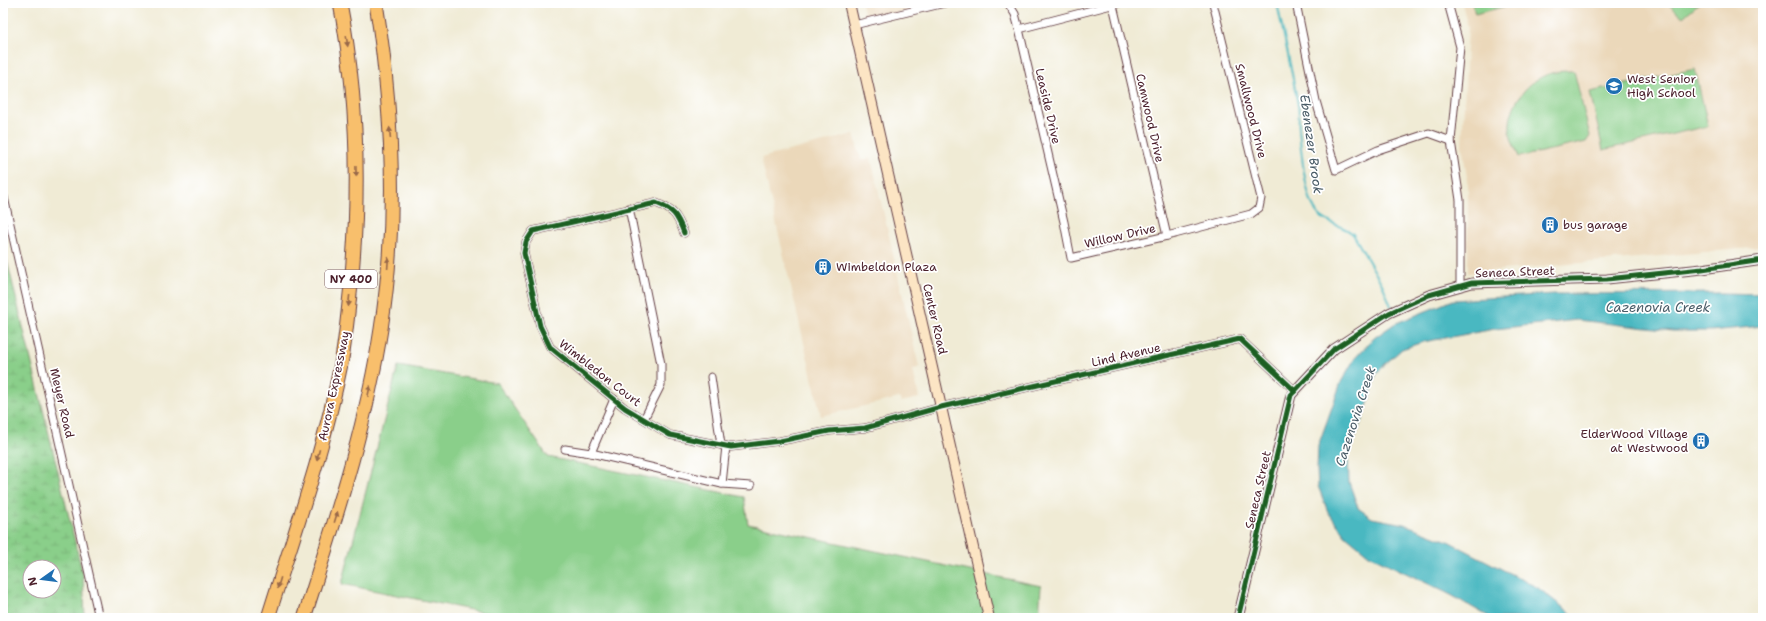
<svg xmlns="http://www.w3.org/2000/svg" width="1766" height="621" font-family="'Shantell Sans',sans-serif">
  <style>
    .built { fill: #ebd8ba }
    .grass { fill: #8acf8a; stroke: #6a775a }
    .wetland { fill: url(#wetland-marsh); stroke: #6a775a; fill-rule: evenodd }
    .water { fill: #49b8c1; stroke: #4a6c76 }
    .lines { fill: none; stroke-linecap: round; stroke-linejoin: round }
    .stream { stroke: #49b8c1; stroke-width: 2 }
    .minor-casing { stroke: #633e44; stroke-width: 9 }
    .tertiary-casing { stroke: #633e44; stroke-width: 11 }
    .secondary-casing { stroke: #633e44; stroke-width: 12 }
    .motorway-casing { stroke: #633e44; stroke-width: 15 }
    .minor { stroke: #fff; stroke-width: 7 }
    .tertiary { stroke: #fff; stroke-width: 9 }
    .secondary { stroke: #fce5c4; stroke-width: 10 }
    .motorway { stroke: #f8bf6c; stroke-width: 13 }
    .cycleway-casing { stroke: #fff; stroke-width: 8 }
    .cycleway { stroke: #1b5e20; stroke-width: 5 }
    .oneway { fill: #986748 }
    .labels { text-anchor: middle; stroke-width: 3.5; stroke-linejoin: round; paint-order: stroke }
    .shield { fill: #fff; stroke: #80626b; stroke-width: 1 }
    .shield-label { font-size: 11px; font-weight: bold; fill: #4a1f2b }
    .poi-label { font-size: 12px; fill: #4a1f2b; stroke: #fff; text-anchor: start }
    .street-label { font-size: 12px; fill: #4a1f2b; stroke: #fff }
    .water-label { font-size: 13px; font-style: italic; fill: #4a5c67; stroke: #fff }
  </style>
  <defs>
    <pattern id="wetland-marsh" width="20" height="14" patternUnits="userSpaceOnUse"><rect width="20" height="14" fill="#8acf8a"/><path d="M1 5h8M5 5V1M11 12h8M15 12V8" fill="none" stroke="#79b177"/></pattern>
  </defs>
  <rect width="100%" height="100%" fill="#fff"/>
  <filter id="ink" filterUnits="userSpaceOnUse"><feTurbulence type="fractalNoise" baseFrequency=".025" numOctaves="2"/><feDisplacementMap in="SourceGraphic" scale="8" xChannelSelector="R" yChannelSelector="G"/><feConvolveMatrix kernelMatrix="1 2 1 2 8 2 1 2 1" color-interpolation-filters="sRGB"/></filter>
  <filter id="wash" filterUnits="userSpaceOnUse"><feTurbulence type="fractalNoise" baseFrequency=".012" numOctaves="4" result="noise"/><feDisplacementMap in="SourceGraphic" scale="16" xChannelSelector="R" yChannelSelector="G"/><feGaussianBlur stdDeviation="0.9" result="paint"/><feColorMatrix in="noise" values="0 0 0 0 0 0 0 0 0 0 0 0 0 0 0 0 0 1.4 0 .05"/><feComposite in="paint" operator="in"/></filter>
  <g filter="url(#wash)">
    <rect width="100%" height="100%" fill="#f0ebd5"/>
    <!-- built -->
    <g class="built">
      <path d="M 862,3 L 937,3 L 866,21 Z"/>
      <path d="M 1462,3 L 1763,3 L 1763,247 L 1468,273 L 1468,184 L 1462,145 L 1468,28 Z"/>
      <path d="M 854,134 L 861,160 L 871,158 L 919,367 L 913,370 L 919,398 L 901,402 L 899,398 L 821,416 L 761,158 Z"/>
    </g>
    <!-- grass -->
    <g class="grass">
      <path d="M 1472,3 L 1519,3 L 1475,14 Z"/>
      <path d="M 1667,3 L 1699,3 L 1683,17 Z"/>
      <path d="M 1695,69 L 1708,126 L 1603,150 L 1590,92 Z"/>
      <path d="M 1574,71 L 1590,136 L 1586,142 L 1519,157 C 1516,149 1510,140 1510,131 C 1508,107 1525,83 1546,75 C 1555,71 1565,71 1574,71 Z"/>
      <path d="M 398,366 L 497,383 L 548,457 L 744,497 L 748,524 L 1041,586 L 1039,618 L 511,618 L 342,584 Z"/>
    </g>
    <!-- wetland -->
    <path class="wetland" d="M 3,244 L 83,575 L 85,618 L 3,618 ZM 30,567 L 54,567 L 54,591 L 30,591 Z"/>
    <!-- water -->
    <path class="water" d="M 1722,293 L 1763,294 L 1763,326 L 1710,331 L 1673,331 L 1577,320 L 1495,329 L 1423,342 L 1402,349 L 1385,364 L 1376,375 L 1370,398 L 1348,457 L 1349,482 L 1358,508 L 1372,518 L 1404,524 L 1448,541 L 1538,588 L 1577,618 L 1491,618 L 1451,595 L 1369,555 L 1345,535 L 1328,512 L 1318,486 L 1317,470 L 1318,446 L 1341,382 L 1355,358 L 1374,338 L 1394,324 L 1453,300 L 1554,294 Z"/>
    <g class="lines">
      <!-- stream -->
      <path class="stream" d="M 1277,3 C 1284,37 1292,71 1298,105 C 1300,113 1298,121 1299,129 C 1301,149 1305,202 1319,215 C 1329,225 1343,225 1353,234 L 1383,286 L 1391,306"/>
    </g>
  </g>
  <g filter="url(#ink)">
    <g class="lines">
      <defs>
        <g id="minor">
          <path d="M 1008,3 L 1015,14 L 1019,29 L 1064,222 L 1071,258 L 1167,236 L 1251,214 L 1259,208 L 1261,198 L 1213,3"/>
          <path d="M 1296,3 L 1316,101 L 1336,170 L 1378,150 L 1429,133 L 1451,141"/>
          <path d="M 1448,3 L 1460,47 L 1451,141 L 1460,200 L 1460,286"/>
          <path d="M 1113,5 L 1167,236"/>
          <path d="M 854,25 L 945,3"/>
          <path d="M 1019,29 L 1119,3"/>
          <path d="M 3,193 L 99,618"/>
          <path d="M 629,208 L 661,364 L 661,385 L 644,419"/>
          <path d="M 684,233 C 677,215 674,210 656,203 L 533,231 L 526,242 L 524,253 L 540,326 L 550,347 L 625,408 L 670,435 L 731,447 L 780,441 L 829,431 L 865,428 L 941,407 L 1240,339 L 1295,391"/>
          <path d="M 711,377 L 721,445"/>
          <path d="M 614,399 L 591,453 L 722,484 L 726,446"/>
          <path d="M 565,449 L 591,453"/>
          <path d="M 722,484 L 751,486"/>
        </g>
        <path id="tertiary" d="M 1238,618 L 1291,395 L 1334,349 L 1389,313 L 1429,295 L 1472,283 L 1607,279 L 1702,269 L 1763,260"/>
        <path id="secondary" d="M 849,3 L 989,618"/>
        <g id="motorway">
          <path d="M 268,618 C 294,534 324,450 341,364 C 346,338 348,311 351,285 C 360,191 358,96 340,3"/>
          <path d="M 304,618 C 334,523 366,428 381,329 C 398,221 393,111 376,3"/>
        </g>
      </defs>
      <!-- minor casing -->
      <use href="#minor" class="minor-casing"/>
      <!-- tertiary casing -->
      <use href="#tertiary" class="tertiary-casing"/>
      <!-- secondary casing -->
      <use href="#secondary" class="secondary-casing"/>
      <!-- motorway casing -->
      <use href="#motorway" class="motorway-casing"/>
      <!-- minor -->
      <use href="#minor" class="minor"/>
      <!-- tertiary -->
      <use href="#tertiary" class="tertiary"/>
      <!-- secondary -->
      <use href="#secondary" class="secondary"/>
      <!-- motorway -->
      <use href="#motorway" class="motorway"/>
      <defs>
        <g id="cycleway">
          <path d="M 684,233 C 677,215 674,210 656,203 L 533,231 L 526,242 L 524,253 L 540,326 L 550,347 L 625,408 L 670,435 L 731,447 L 780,441 L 829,431 L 865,428 L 941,407 L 1240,339 L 1295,391"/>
          <path d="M 1238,618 L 1291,395 L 1334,349 L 1389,313 L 1429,295 L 1472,283 L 1607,279 L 1702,269 L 1763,260"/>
        </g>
      </defs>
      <!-- cycleway casing -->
      <use href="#cycleway" class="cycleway-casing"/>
      <!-- cycleway -->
      <use href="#cycleway" class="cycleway"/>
    </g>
    <!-- one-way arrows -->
    <defs><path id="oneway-solid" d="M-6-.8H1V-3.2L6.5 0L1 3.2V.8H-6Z"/></defs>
    <g class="oneway">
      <use href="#oneway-solid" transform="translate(347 41) rotate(82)"/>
      <use href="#oneway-solid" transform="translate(390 133) rotate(-94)"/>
      <use href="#oneway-solid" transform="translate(356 171) rotate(89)"/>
      <use href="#oneway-solid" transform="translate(388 263) rotate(-86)"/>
      <use href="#oneway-solid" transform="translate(349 301) rotate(96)"/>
      <use href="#oneway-solid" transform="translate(369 391) rotate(-78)"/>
      <use href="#oneway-solid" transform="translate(318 455) rotate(105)"/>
      <use href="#oneway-solid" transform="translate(336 517) rotate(-73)"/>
      <use href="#oneway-solid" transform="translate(279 583) rotate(107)"/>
    </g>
  </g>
  <!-- icons -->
  <defs>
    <symbol id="school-disc" viewBox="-11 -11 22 22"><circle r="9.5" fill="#1f6fb2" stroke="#fff"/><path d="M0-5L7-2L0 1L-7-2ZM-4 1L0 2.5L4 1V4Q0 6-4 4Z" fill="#fff"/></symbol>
    <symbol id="building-disc" viewBox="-11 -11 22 22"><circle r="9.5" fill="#1f6fb2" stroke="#fff"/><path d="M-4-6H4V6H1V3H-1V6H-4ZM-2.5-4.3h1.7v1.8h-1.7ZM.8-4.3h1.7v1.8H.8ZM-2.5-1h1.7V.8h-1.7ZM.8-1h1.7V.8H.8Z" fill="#fff"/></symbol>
  </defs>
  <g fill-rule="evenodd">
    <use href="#school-disc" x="1604" y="76" width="20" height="20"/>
    <use href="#building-disc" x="1540" y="215" width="20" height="20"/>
    <use href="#building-disc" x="813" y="257" width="20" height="20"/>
    <use href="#building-disc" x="1691" y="431" width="20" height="20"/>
  </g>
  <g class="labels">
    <!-- shield labels -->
    <rect class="shield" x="325" y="270" width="52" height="18" rx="3"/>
    <g class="shield-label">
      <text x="351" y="283">NY 400</text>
    </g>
    <!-- poi labels -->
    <g class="poi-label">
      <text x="1627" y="83">West Senior<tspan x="1627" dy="14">High School</tspan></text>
      <text x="1563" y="229">bus garage</text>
      <text x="836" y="271">Wimbeldon Plaza</text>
      <text x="1688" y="438" text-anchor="end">ElderWood Village<tspan x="1688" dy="14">at Westwood</tspan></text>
    </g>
    <!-- street labels -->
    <g class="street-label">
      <text transform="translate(1048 106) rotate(77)" y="4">Leaside Drive</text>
      <text transform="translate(1251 111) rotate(76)" y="4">Smallwood Drive</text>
      <text transform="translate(1150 118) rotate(77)" y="4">Camwood Drive</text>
      <text transform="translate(1120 236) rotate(-13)" y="4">Willow Drive</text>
      <text transform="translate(1515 272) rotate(-2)" y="4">Seneca Street</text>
      <text transform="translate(935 319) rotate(77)" y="4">Center Road</text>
      <text transform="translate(1126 355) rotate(-13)" y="4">Lind Avenue</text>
      <text transform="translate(600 373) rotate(38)" y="4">Wimbledon Court</text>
      <text transform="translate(334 386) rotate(-78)" y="4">Aurora Expressway</text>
      <text transform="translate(62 403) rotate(77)" y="4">Meyer Road</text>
      <text transform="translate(1258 490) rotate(-77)" y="4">Seneca Street</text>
    </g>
    <!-- water labels -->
    <g class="water-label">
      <text transform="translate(1312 144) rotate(82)" y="5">Ebenezer Brook</text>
      <text x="1658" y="312">Cazenovia Creek</text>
      <text transform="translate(1355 416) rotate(-72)" y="5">Cazenovia Creek</text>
    </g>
  </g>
  <!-- margin -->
  <rect width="1766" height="621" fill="none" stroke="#fff" stroke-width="16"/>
  <!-- north arrow -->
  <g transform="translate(42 579) rotate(256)"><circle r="19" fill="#ffffff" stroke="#b7a5aa"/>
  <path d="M0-3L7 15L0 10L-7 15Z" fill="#1f6fb2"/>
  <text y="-6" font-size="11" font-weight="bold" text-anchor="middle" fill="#4a1f2b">N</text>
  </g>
</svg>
